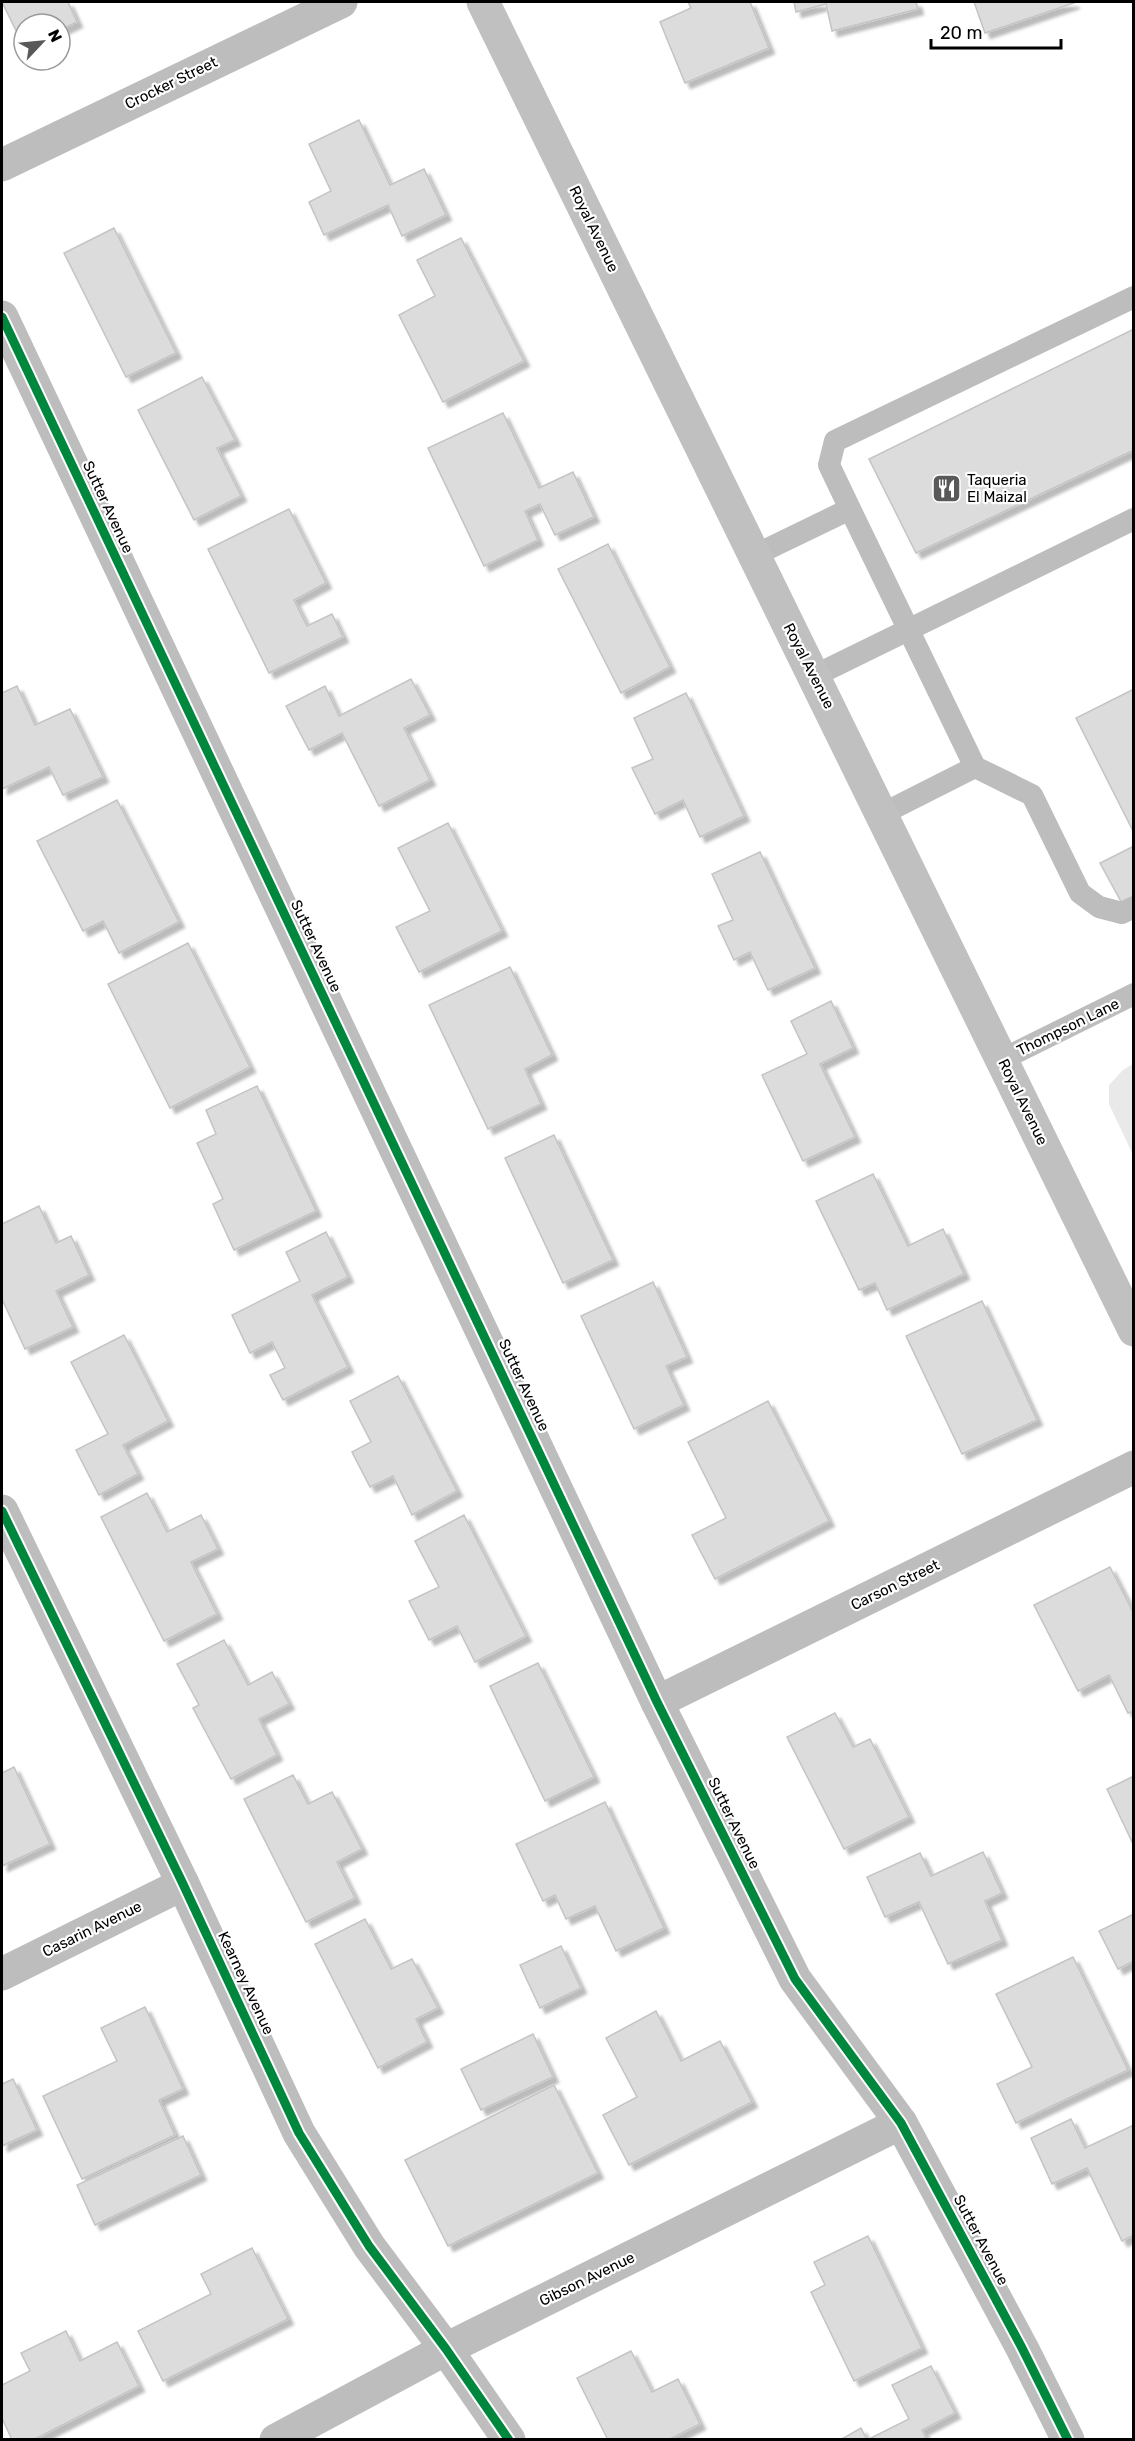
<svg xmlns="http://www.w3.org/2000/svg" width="1135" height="2441" font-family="Rubik,sans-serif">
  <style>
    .green { fill: #e9e9e9 }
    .building { fill: #dcdcdc; stroke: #c4c4c4; stroke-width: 1.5; filter: url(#shadow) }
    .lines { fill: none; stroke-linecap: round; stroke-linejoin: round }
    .lane { stroke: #bdbdbd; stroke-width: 22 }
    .street { stroke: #bdbdbd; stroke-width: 33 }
    .secondary { stroke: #c0c0c0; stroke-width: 33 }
    .cycleway-casing { stroke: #fff; stroke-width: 13 }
    .cycleway { stroke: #00873e; stroke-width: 9 }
    .labels { text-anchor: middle; stroke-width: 4.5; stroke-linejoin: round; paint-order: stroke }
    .street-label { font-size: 15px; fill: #000; stroke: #fff }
    .poi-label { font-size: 15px; fill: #000; stroke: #fff; text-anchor: start }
  </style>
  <defs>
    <filter id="shadow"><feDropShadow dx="5.5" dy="5.5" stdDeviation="1.5" flood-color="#0004"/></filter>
  </defs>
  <rect width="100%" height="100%" fill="#fff"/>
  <!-- green -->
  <path class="green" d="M 1133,1064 L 1133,1155 L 1109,1104 L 1109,1085 L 1123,1070 Z"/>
  <!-- building -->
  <g class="building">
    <path d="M 2,2 L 68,2 L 77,22 L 60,30 L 60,24 L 24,24 L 24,47 Z"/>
    <path d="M 688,2 L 750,2 L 769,48 L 685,83 L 660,22 L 691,8 Z"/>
    <path d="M 794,2 L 916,2 L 918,9 L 832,31 L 826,4 L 796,12 Z"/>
    <path d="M 974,2 L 1073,2 L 1074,3 L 985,33 Z"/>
    <path d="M 359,120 L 390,185 L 424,169 L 446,215 L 402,236 L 388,205 L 324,235 L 309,202 L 331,191 L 309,144 Z"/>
    <path d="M 114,228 L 176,353 L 126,377 L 64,253 Z"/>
    <path d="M 461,238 L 524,361 L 443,402 L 399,315 L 435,296 L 417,260 Z"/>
    <path d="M 1134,329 L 1134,450 L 916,553 L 869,459 Z"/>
    <path d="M 202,377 L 235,440 L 217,448 L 241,496 L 194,520 L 138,410 Z"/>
    <path d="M 503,413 L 539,488 L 573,472 L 594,517 L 555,535 L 540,504 L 525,511 L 538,540 L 484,566 L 428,448 Z"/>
    <path d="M 289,509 L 326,583 L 294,600 L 307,626 L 332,614 L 343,637 L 269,673 L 208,549 Z"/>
    <path d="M 608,544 L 670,667 L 621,693 L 558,569 Z"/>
    <path d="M 411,679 L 430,715 L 404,728 L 430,780 L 379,806 L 342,733 L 309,750 L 286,706 L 325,686 L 339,716 Z"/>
    <path d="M 17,686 L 35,725 L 70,709 L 103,777 L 63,795 L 49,767 L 2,789 L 2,693 Z"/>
    <path d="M 1134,689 L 1134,833 L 1076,718 Z"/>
    <path d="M 686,693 L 744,816 L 700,837 L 683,800 L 655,814 L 632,768 L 653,759 L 634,718 Z"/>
    <path d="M 117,800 L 179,922 L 119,953 L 103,921 L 83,931 L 37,841 Z"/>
    <path d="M 448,823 L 502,931 L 419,972 L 396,927 L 430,911 L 398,848 Z"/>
    <path d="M 1134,846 L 1134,902 L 1124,907 L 1100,863 Z"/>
    <path d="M 760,852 L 815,968 L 768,990 L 750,952 L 734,960 L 718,926 L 733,920 L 712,874 Z"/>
    <path d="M 188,943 L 250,1067 L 170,1108 L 108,984 Z"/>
    <path d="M 510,967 L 552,1055 L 525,1069 L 541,1104 L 488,1129 L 429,1005 Z"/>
    <path d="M 831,1001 L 853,1048 L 820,1064 L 855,1137 L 803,1161 L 762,1075 L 807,1054 L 791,1021 Z"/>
    <path d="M 257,1086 L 316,1211 L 234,1250 L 213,1204 L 223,1199 L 197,1143 L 216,1134 L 206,1110 Z"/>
    <path d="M 554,1135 L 613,1260 L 563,1283 L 505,1158 Z"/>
    <path d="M 873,1174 L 908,1246 L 943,1229 L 964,1274 L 887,1310 L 875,1283 L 859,1290 L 816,1201 Z"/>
    <path d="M 39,1206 L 56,1243 L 71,1236 L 89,1275 L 56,1291 L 73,1327 L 25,1349 L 2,1299 L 2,1224 Z"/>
    <path d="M 326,1232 L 348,1277 L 312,1295 L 348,1367 L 283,1400 L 270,1375 L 285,1368 L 272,1342 L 250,1353 L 232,1315 L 300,1281 L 286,1252 Z"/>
    <path d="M 653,1282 L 687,1357 L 666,1366 L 684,1405 L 634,1429 L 581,1316 Z"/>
    <path d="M 982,1301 L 1037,1420 L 962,1454 L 906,1336 Z"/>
    <path d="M 124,1335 L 168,1421 L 123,1445 L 138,1474 L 99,1495 L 76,1450 L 108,1434 L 71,1362 Z"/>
    <path d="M 398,1376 L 457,1491 L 412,1515 L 393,1476 L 370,1487 L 352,1452 L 371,1442 L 350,1401 Z"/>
    <path d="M 768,1401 L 829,1521 L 715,1579 L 692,1535 L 726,1518 L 688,1442 Z"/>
    <path d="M 147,1493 L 167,1532 L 201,1515 L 218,1549 L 191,1562 L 217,1614 L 164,1641 L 101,1517 Z"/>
    <path d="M 464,1515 L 526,1636 L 475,1662 L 457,1626 L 429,1640 L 409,1601 L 439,1587 L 415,1541 Z"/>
    <path d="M 1110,1567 L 1134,1614 L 1134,1711 L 1128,1713 L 1109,1675 L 1078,1691 L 1034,1605 Z"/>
    <path d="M 224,1640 L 248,1685 L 272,1672 L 289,1704 L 259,1719 L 277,1755 L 231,1779 L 193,1708 L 199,1705 L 177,1664 Z"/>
    <path d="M 538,1663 L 594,1777 L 545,1801 L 490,1686 Z"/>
    <path d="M 835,1713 L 853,1747 L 870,1739 L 909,1817 L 844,1849 L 787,1737 Z"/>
    <path d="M 14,1767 L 50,1844 L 2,1866 L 2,1773 Z"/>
    <path d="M 293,1775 L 308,1804 L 332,1792 L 362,1849 L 337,1862 L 355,1898 L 306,1922 L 244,1799 Z"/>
    <path d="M 1134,1776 L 1134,1846 L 1107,1789 Z"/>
    <path d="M 605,1802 L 664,1928 L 616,1951 L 595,1906 L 566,1919 L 555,1895 L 543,1901 L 516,1844 Z"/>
    <path d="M 983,1852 L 1002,1893 L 985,1901 L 1002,1940 L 948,1964 L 919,1902 L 885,1917 L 867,1877 L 920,1853 L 931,1876 Z"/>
    <path d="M 1134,1914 L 1134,1961 L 1118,1969 L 1099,1931 Z"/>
    <path d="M 365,1919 L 391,1969 L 412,1959 L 438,2008 L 416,2019 L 427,2042 L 378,2068 L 315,1944 Z"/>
    <path d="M 561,1946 L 581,1988 L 540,2008 L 520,1965 Z"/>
    <path d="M 1073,1957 L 1128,2070 L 1016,2123 L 997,2084 L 1032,2067 L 996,1994 Z"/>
    <path d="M 145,2007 L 183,2089 L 159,2100 L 175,2135 L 82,2179 L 43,2096 L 117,2061 L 101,2028 Z"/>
    <path d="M 656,2011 L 681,2061 L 720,2041 L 752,2102 L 629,2165 L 603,2115 L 637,2097 L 606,2038 Z"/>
    <path d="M 533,2034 L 553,2077 L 481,2110 L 461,2069 Z"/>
    <path d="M 13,2079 L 37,2130 L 2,2146 L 2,2084 Z"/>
    <path d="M 554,2085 L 598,2173 L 448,2246 L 405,2160 Z"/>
    <path d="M 1071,2119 L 1085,2148 L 1134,2125 L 1134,2235 L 1122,2241 L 1087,2168 L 1052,2184 L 1031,2138 Z"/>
    <path d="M 183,2136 L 201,2175 L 95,2225 L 77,2185 Z"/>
    <path d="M 868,2236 L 922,2348 L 854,2381 L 811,2292 L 825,2285 L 814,2262 Z"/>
    <path d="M 252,2248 L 288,2319 L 163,2381 L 138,2331 L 211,2294 L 201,2274 Z"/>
    <path d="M 66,2331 L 80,2361 L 117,2342 L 139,2386 L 33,2440 L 12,2440 L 2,2418 L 2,2385 L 30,2371 L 21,2353 Z"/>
    <path d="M 631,2351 L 652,2392 L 678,2379 L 700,2424 L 668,2440 L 608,2440 L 577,2378 Z"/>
    <path d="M 931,2366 L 955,2413 L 922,2430 L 927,2440 L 867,2440 L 909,2419 L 892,2385 Z"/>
    <path d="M 861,2428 L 867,2440 L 840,2440 Z"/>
  </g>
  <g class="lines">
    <!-- lane -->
    <g class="lane">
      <path d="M 850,509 L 975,767 L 1032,795 L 1080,893 L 1099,907 L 1122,913 L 1134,907"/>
      <path d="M 753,556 L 850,509 L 829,465 L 835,441 L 1134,297"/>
      <path d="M 814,676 L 1134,519"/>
      <path d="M 882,814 L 975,767"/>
      <path d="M 1003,1059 L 1134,994"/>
    </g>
    <!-- street -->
    <g class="street">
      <path d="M 2,165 L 341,2"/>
      <path d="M 2,317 L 657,1702 L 795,1979 L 901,2123 L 1022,2348 L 1068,2440"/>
      <path d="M 2,1511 L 183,1884 L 299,2133 L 369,2246 L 446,2349 L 509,2440"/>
      <path d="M 657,1702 L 1134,1467"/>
      <path d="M 2,1974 L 183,1884"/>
      <path d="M 276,2440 L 446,2349 L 901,2123"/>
    </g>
    <!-- secondary -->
    <path class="secondary" d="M 483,2 L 1134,1330"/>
    <defs>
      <g id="cycleway">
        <path d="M 2,317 L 657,1702 L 795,1979 L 901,2123 L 1022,2348 L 1068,2440"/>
        <path d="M 2,1511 L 183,1884 L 299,2133 L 369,2246 L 446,2349 L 509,2440"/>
      </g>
    </defs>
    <!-- cycleway casing -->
    <use href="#cycleway" class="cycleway-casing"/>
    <!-- cycleway -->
    <use href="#cycleway" class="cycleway"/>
  </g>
  <!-- icons -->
  <defs>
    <symbol id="restaurant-square" viewBox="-11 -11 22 22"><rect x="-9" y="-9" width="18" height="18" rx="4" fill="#595959" stroke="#fff"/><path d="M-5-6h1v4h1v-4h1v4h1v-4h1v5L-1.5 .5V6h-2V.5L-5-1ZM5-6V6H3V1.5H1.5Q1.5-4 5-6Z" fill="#fff"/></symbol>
  </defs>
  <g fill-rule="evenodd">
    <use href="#restaurant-square" x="930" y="472" width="33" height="33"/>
  </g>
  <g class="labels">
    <!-- street labels -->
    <g class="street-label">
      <text transform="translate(171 83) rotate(-26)" y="5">Crocker Street</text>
      <text transform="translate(594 229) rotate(64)" y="5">Royal Avenue</text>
      <text transform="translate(108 507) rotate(65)" y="5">Sutter Avenue</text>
      <text transform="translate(809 666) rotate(63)" y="5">Royal Avenue</text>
      <text transform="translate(316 946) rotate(65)" y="5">Sutter Avenue</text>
      <text transform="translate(1068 1027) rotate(-26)" y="5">Thompson Lane</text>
      <text transform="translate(1023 1102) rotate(64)" y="5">Royal Avenue</text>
      <text transform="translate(524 1385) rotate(65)" y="5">Sutter Avenue</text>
      <text transform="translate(895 1585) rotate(-26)" y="5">Carson Street</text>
      <text transform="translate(734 1823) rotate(64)" y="5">Sutter Avenue</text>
      <text transform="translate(92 1929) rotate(-26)" y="5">Casarin Avenue</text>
      <text transform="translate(246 1983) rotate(65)" y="5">Kearney Avenue</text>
      <text transform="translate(981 2240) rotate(62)" y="5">Sutter Avenue</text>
      <text transform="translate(587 2279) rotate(-26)" y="5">Gibson Avenue</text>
    </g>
    <!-- poi labels -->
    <g class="poi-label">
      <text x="967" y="485">Taqueria<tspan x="967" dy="17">El Maizal</tspan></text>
    </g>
  </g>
  <!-- border -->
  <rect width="1135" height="2441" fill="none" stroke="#000000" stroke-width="6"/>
  <!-- north arrow -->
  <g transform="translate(42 42) rotate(64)"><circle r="28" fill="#ffffff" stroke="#999999" stroke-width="1.5"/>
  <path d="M0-4.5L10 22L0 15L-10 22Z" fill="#595959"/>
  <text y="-9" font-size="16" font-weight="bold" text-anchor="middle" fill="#000000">N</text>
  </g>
  <!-- scale -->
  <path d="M931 39v9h130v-9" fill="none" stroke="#000000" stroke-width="3"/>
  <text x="940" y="39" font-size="18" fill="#000000" stroke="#ffffff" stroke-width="4.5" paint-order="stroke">20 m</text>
</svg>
